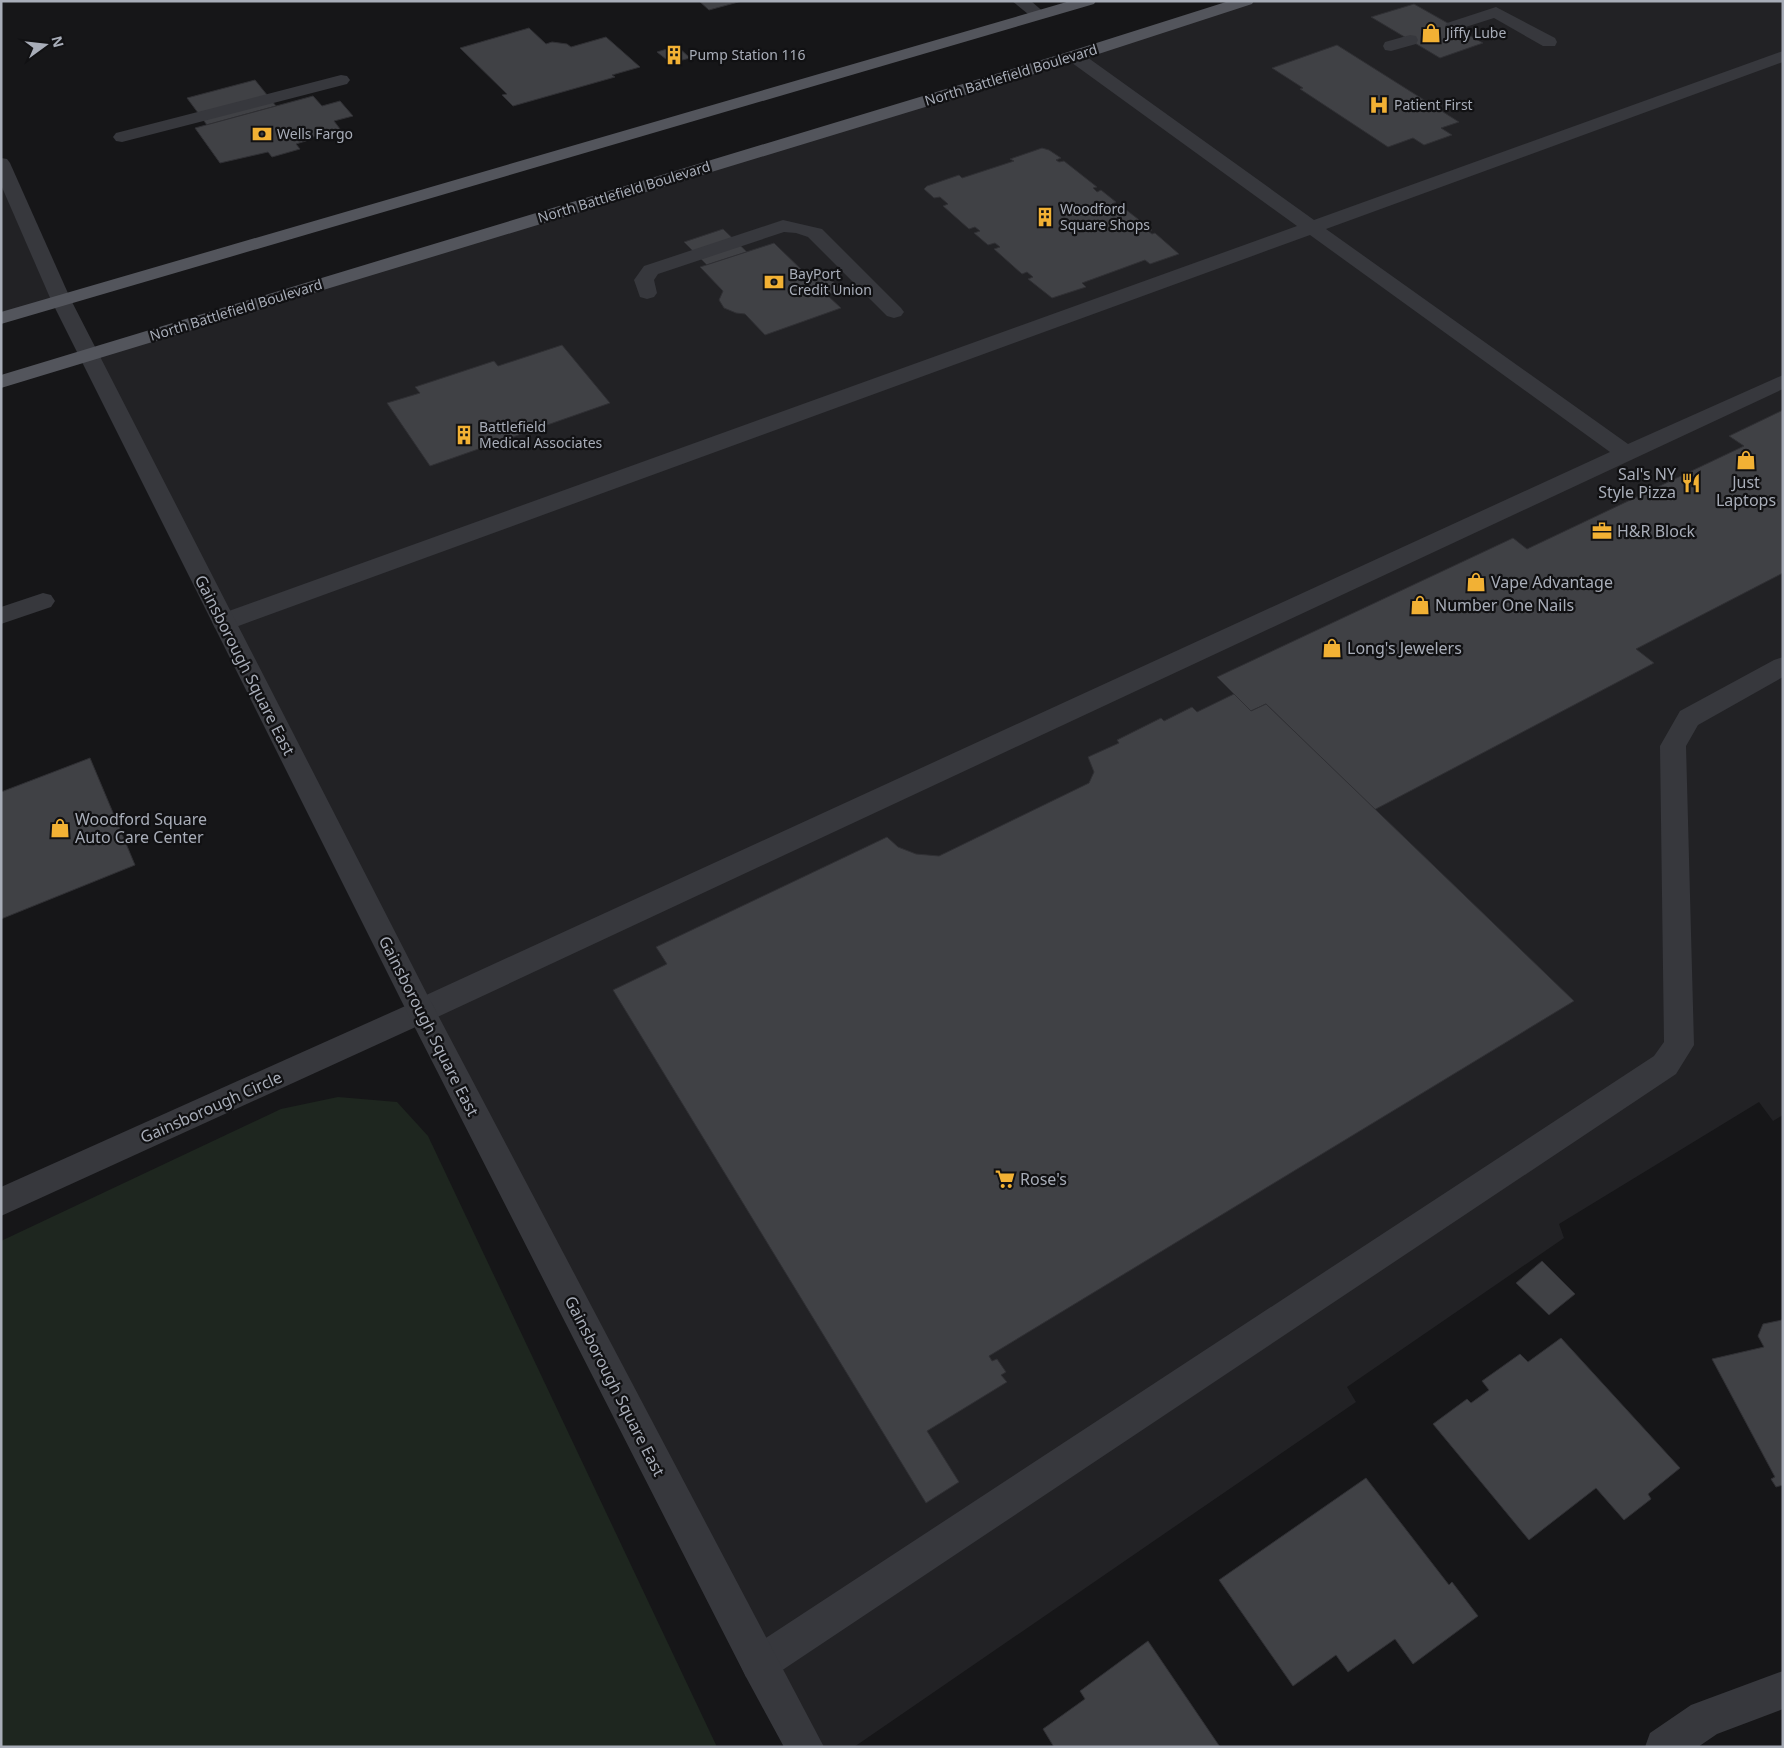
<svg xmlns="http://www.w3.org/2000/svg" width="1784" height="1748" font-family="'Noto Sans',sans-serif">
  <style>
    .built { fill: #222225 }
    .green { fill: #1e261f }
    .building { fill: #404145; stroke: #303034 }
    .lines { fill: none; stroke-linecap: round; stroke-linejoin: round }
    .service { fill: #37383d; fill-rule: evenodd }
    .minor { fill: #37383d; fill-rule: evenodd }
    .tertiary { fill: #37383d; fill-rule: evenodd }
    .primary { fill: #53555c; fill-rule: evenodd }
    .labels { text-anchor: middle; stroke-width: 4.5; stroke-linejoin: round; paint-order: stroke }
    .far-poi-label { font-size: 14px; fill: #a8adb8; stroke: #111113; text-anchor: start }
    .far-street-label { font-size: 14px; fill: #a8adb8; stroke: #111113 }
    .poi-label { font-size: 16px; fill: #a8adb8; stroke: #111113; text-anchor: start }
    .street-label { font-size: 16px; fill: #a8adb8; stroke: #111113 }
  </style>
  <rect width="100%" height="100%" fill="#161618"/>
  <!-- built -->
  <g class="built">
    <path d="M 1246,1 L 1783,1 L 1783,1115 L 1773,1121 L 1759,1102 L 1559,1224 L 1564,1238 L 1347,1387 L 1356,1402 L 854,1747 L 806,1747 L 89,355 Z"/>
    <path d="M 1,160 L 61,300 L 1,318 Z"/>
  </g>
  <!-- green -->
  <path class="green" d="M 338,1097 L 397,1102 L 428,1136 L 717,1747 L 1,1747 L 1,1241 L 281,1109 Z"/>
  <!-- building -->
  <g class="building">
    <path d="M 699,1 L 742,1 L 709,10 Z"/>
    <path d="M 1414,4 L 1483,43 L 1440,58 L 1371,17 Z"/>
    <path d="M 529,28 L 546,44 L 552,42 L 567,44 L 571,47 L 606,37 L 640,67 L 612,75 L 615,77 L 513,106 L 502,95 L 507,94 L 460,48 Z"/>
    <path d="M 1337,45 L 1459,122 L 1441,128 L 1452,135 L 1424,145 L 1413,138 L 1388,147 L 1300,89 L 1303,88 L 1272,68 Z"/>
    <path d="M 677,46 L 690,58 L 671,63 L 657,52 Z"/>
    <path d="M 255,80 L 276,106 L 207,125 L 187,98 Z"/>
    <path d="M 313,96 L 322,106 L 340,101 L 353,116 L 334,121 L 340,129 L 310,138 L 312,139 L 296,144 L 300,149 L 272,157 L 268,152 L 220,163 L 195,128 Z"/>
    <path d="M 1042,148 L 1049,150 L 1061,158 L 1056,160 L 1059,162 L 1064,161 L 1097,187 L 1093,188 L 1097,192 L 1101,190 L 1116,202 L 1112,204 L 1116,207 L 1120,205 L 1152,230 L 1148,231 L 1152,234 L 1155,233 L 1179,254 L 1150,264 L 1145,260 L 1082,283 L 1086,287 L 1052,298 L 1028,279 L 1033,277 L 1027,272 L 1022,274 L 994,249 L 1000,247 L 995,243 L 988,245 L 974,233 L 980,231 L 975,227 L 969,229 L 943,206 L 948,204 L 940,197 L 934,198 L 924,189 L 927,186 L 959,175 L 962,178 L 1014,161 L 1010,159 Z"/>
    <path d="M 723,229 L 747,252 L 707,265 L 684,242 Z"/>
    <path d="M 774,243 L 806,274 L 820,269 L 842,290 L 827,295 L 841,308 L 765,335 L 745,314 L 736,313 L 724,308 L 719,300 L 723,291 L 700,267 Z"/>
    <path d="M 562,345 L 610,403 L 430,466 L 387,403 L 420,393 L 415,387 L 494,361 L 498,366 Z"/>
    <path d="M 1783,410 L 1783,573 L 1636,649 L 1654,663 L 1374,810 L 1266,704 L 1251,711 L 1217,677 L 1513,538 L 1527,549 L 1744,446 L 1729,436 Z"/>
    <path d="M 1234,694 L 1251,711 L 1266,704 L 1574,1001 L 989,1356 L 992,1361 L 997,1359 L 1006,1372 L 1001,1375 L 1007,1382 L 927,1431 L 959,1482 L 926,1503 L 613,990 L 667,964 L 656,947 L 887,837 L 898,847 L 916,854 L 939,856 L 1089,783 L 1094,772 L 1088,757 L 1119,743 L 1117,740 L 1161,718 L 1164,721 L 1192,707 L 1197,712 Z"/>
    <path d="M 90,758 L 135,865 L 1,919 L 1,792 Z"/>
    <path d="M 1542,1261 L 1575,1294 L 1549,1315 L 1516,1283 Z"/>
    <path d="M 1782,1320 L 1783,1485 L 1776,1487 L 1771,1479 L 1775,1477 L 1712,1359 L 1764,1347 L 1758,1336 L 1763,1324 Z"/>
    <path d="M 1561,1338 L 1680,1468 L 1648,1494 L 1651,1499 L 1624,1520 L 1596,1488 L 1529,1540 L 1433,1424 L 1467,1399 L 1471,1403 L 1489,1390 L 1482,1381 L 1520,1354 L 1528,1362 Z"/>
    <path d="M 1366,1478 L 1449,1585 L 1452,1582 L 1478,1616 L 1413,1664 L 1395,1639 L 1348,1672 L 1336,1655 L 1293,1686 L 1219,1580 Z"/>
    <path d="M 1148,1641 L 1220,1747 L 1054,1747 L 1043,1729 L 1085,1699 L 1080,1691 Z"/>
  </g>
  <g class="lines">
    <!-- service -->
    <g class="service">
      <path d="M 1496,7 L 1555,38 L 1557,42 L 1555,46 L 1543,46 L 1494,18 L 1453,31 L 1447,29 L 1445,26 L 1447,23 Z"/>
      <path d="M 1410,35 L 1416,36 L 1418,40 L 1416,44 L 1391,51 L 1385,50 L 1383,46 L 1385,42 Z"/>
      <path d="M 1074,51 L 1080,52 L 1314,220 L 1783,51 L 1783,62 L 1326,229 L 1628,444 L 1783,375 L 1783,389 L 431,1020 L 421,1023 L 411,1020 L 406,1011 L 411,1002 L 1610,452 L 1310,235 L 233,628 L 224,630 L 215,628 L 212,622 L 215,616 L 1297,226 L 1068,60 L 1066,56 L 1068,52 Z"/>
      <path d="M 341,75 L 347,76 L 350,80 L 347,84 L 122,142 L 116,141 L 113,137 L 116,133 Z"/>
      <path d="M 783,220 L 822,229 L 901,308 L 904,312 L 901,316 L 894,318 L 887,316 L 808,237 L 796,233 L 784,232 L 658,274 L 654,280 L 657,293 L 654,297 L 647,299 L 640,297 L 634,280 L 644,266 Z"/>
      <path d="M 43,593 L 51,595 L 55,601 L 51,607 L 1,624 L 1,607 Z"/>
      <path d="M 1783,657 L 1783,677 L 1698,725 L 1686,746 L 1694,1045 L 1676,1074 L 772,1677 L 759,1683 L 746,1677 L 740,1664 L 746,1651 L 1654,1056 L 1664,1042 L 1660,746 L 1680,711 L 1774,660 Z"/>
    </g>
    <!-- minor -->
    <g class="minor">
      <path d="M 1012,1 L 1031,1 L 1047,15 L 1045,18 L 1033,18 Z"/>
      <path d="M 1,158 L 7,159 L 10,163 L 71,300 L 68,304 L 61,306 L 54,304 L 51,300 L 1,185 Z"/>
      <path d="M 421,999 L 431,1002 L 436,1011 L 431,1020 L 1,1216 L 1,1187 Z"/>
      <path d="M 1783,1671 L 1783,1709 L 1717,1734 L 1698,1747 L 1645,1747 L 1650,1733 L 1691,1705 Z"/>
    </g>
    <!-- tertiary -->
    <path class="tertiary" d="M 61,294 L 68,296 L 71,300 L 431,1002 L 824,1747 L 784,1747 L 746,1677 L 411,1020 L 51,300 L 54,296 Z"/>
    <!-- primary -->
    <g class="primary">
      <path d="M 1070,1 L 1096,1 L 1094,4 L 1,324 L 1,312 Z"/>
      <path d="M 1229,1 L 1254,1 L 1252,4 L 1080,60 L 1,388 L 1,375 L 1068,52 Z"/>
    </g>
  </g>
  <!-- icons -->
  <defs>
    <symbol id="shop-bare" viewBox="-9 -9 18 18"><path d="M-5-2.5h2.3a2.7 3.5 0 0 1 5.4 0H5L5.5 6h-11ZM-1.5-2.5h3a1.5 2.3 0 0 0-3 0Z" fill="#f2b134" stroke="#111113" stroke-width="2.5" paint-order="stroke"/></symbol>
    <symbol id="building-bare" viewBox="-9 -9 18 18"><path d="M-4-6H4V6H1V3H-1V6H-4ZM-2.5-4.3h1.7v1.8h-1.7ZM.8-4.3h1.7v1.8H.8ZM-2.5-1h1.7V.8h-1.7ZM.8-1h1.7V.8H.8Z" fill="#f2b134" stroke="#111113" stroke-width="2.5" paint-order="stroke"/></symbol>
    <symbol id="hospital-bare" viewBox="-9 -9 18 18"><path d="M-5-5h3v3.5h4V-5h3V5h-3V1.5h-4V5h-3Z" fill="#f2b134" stroke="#111113" stroke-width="2.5" paint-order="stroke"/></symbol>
    <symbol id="bank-bare" viewBox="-9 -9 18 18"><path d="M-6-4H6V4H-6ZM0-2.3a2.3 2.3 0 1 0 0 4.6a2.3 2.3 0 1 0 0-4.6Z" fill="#f2b134" stroke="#111113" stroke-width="2.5" paint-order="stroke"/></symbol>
    <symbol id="restaurant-bare" viewBox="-9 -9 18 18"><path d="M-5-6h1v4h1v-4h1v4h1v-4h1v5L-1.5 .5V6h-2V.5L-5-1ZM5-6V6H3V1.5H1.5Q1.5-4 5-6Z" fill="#f2b134" stroke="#111113" stroke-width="2.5" paint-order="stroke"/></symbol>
    <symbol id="office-bare" viewBox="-9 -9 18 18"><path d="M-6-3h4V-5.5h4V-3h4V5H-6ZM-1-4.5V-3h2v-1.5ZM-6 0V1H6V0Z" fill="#f2b134" stroke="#111113" stroke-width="2.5" paint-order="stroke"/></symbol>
    <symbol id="supermarket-bare" viewBox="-9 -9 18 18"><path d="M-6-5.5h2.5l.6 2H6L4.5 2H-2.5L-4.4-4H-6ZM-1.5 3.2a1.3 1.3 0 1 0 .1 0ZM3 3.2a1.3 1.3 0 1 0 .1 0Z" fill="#f2b134" stroke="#111113" stroke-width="2.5" paint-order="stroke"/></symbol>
  </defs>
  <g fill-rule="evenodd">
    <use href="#shop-bare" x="1417" y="19" width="28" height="28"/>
    <use href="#building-bare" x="660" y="41" width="28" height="28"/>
    <use href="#hospital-bare" x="1365" y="91" width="28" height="28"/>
    <use href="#bank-bare" x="248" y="120" width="28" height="28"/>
    <use href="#building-bare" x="1031" y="203" width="28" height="28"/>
    <use href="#bank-bare" x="760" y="268" width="28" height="28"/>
    <use href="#building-bare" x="450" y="421" width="28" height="28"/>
    <use href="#shop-bare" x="1732" y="446" width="28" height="28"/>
    <use href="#restaurant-bare" x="1677" y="469" width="28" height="28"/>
    <use href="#office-bare" x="1588" y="517" width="28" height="28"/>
    <use href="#shop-bare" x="1462" y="568" width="28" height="28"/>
    <use href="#shop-bare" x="1406" y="591" width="28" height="28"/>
    <use href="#shop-bare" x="1318" y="634" width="28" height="28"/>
    <use href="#shop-bare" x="46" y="814" width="28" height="28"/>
    <use href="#supermarket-bare" x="991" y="1165" width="28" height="28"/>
  </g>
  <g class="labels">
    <!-- far-poi labels -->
    <g class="far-poi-label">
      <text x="1446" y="38">Jiffy Lube</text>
      <text x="689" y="60">Pump Station 116</text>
      <text x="1394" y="110">Patient First</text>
      <text x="277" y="139">Wells Fargo</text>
      <text x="1060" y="214">Woodford<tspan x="1060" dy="16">Square Shops</tspan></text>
      <text x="789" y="279">BayPort<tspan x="789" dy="16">Credit Union</tspan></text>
      <text x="479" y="432">Battlefield<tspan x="479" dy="16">Medical Associates</tspan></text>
    </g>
    <!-- far-street labels -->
    <g class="far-street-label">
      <text transform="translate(1011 75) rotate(-17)" y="5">North Battlefield Boulevard</text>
      <text transform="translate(624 192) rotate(-17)" y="5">North Battlefield Boulevard</text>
      <text transform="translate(236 310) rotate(-17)" y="5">North Battlefield Boulevard</text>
    </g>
    <!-- poi labels -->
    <g class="poi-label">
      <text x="1676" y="480" text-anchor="end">Sal's NY<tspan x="1676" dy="18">Style Pizza</tspan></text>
      <text x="1746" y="488" text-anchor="middle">Just<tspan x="1746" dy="18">Laptops</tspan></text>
      <text x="1617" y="537">H&amp;R Block</text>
      <text x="1491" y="588">Vape Advantage</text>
      <text x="1435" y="611">Number One Nails</text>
      <text x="1347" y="654">Long's Jewelers</text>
      <text x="75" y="825">Woodford Square<tspan x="75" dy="18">Auto Care Center</tspan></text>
      <text x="1020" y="1185">Rose's</text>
    </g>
    <!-- street labels -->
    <g class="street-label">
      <text transform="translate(245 665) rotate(63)" y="6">Gainsborough Square East</text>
      <text transform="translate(429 1026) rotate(63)" y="6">Gainsborough Square East</text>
      <text transform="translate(211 1107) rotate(-24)" y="6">Gainsborough Circle</text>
      <text transform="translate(615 1386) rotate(63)" y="6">Gainsborough Square East</text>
    </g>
  </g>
  <!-- border -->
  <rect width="1784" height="1748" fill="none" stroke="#a8adb8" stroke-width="5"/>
  <!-- north arrow -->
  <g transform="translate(45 45) rotate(75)" stroke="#111113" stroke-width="4" paint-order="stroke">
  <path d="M0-4L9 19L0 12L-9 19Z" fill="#a8adb8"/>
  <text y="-8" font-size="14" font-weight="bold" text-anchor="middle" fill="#a8adb8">N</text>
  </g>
</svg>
